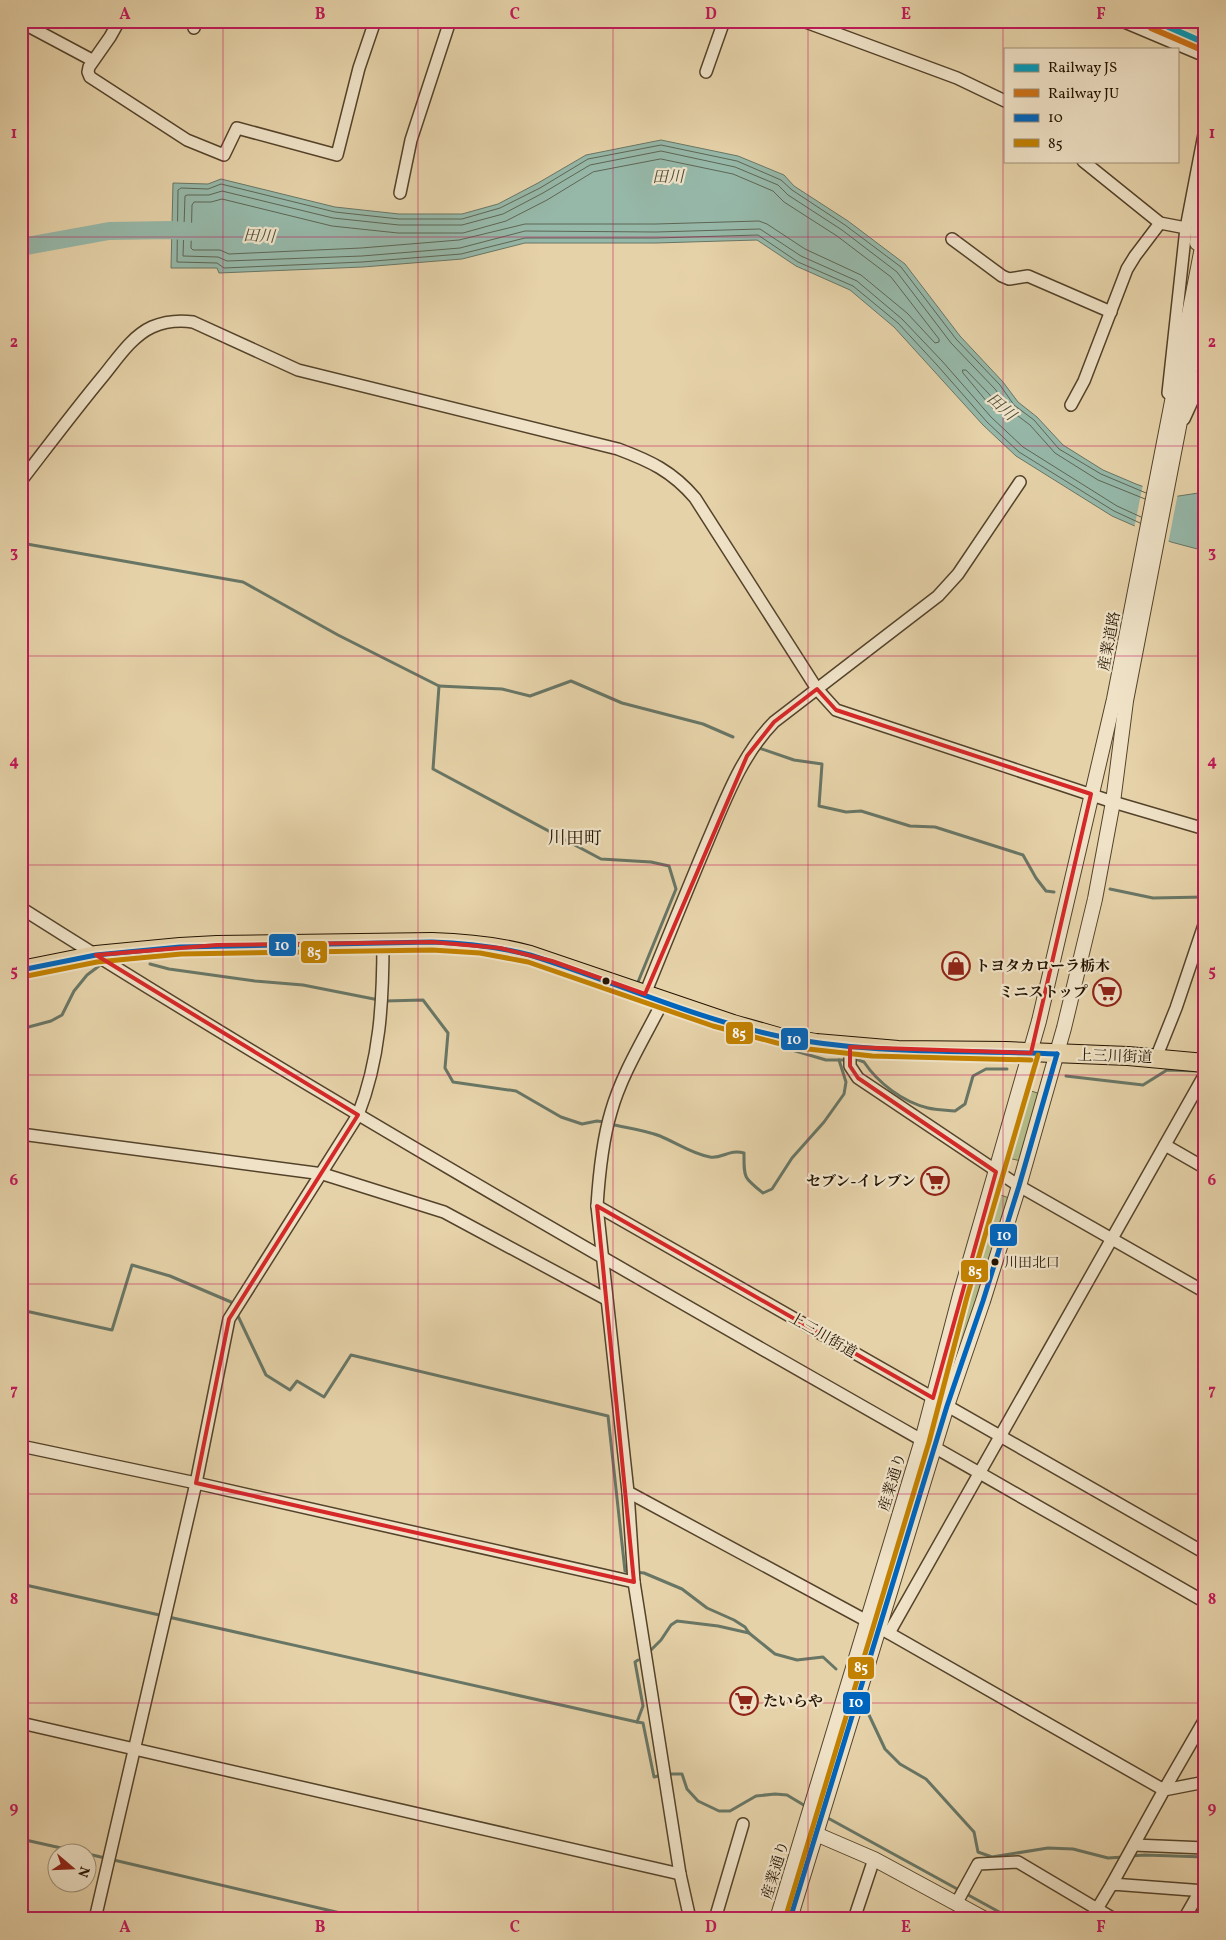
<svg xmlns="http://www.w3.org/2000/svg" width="1226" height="1940" font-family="Vollkorn,'Noto Serif JP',serif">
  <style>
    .green { fill: #b4bc89; stroke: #6c6844 }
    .water { fill: #96b8a9; stroke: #687665 }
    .pier { fill: #e6d2a9 }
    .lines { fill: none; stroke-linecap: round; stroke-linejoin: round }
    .shore { stroke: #5d6654; stroke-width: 1 }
    .stream { stroke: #687665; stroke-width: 3 }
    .river { stroke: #96b8a9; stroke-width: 18 }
    .minor-casing { stroke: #54432a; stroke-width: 14 }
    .tertiary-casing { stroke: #54432a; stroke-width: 16 }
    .primary-casing { stroke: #241300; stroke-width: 20 }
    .minor { stroke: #efe2c7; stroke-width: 11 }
    .tertiary { stroke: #efe2c7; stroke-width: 14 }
    .primary { stroke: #e6d2a9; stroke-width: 18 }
    .bus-1-casing { stroke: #efe2c7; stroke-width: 9 }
    .bus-2-casing { stroke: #efe2c7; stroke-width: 9 }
    .bus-1 { stroke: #0065bd; stroke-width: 5 }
    .bus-2 { stroke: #c28100; stroke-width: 5 }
    .rail-1-casing { stroke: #efe2c7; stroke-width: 10 }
    .rail-2-casing { stroke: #efe2c7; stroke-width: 10 }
    .rail-1 { stroke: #049ab9; stroke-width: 6 }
    .rail-2 { stroke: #cc7318; stroke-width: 6 }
    .marked { fill: none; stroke: #d62828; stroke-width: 4; stroke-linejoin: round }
    .grid { fill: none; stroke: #c2185b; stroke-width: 1; stroke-opacity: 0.55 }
    .bus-dot { fill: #241300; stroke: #efe2c7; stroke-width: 2 }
    .labels { text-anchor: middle; stroke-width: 4.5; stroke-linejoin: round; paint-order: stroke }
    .bus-label { font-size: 14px; fill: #241300; stroke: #efe2c7; text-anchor: start }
    .street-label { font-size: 15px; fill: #241300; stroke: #efe2c7 }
    .poi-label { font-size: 15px; font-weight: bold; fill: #241300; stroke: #efe2c7; text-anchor: start }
    .water-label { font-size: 16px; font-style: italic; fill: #4c4d3b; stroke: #efe2c7 }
    .quarter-label { font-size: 18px; fill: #241300; stroke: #efe2c7 }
    .line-badge { stroke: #efe2c7; stroke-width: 2 }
    .badge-label { font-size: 14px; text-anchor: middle; font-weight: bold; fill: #fff }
    .neatline { fill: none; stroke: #c2185b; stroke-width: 2 }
    .grid-label { font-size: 16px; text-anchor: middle; font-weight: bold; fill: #c2185b }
  </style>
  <rect width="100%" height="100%" fill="#e6d2a9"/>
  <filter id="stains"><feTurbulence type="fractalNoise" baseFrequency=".004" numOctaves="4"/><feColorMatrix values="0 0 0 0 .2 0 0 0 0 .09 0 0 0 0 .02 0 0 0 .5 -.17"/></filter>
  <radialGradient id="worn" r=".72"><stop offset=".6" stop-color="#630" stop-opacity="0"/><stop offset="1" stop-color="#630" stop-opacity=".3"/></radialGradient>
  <!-- green -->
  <g class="green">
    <path d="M 1031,1091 L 1041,1094 L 1021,1161 L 1008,1158 L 1018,1135 Z"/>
    <path d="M 995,1193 L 1009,1198 L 950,1379 L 944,1377 L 969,1281 Z"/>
  </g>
  <!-- water -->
  <path class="water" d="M 661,140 L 738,156 L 784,175 L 794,186 L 848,221 L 905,264 L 960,336 L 1003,382 L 1018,402 L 1037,417 L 1063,445 L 1103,470 L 1136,484 L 1172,497 L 1205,492 L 1205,551 L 1171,542 L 1112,516 L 1016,456 L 983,425 L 894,327 L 850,290 L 796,266 L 757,240 L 656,243 L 525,243 L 462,259 L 363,267 L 219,273 L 217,268 L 171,268 L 173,183 L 208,184 L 221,179 L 335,207 L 399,214 L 462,214 L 498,204 L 538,183 L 586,155 Z"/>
  <!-- pier -->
  <path class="pier" d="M 1143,484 L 1173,494 L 1178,493 L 1168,544 L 1134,529 Z"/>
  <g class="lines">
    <!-- shore -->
    <g class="shore">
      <path d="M 661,159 L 733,174 L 773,191 L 784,202 L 837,236 L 891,277 L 939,339 L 939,342 L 935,343 L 907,313 L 861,275 L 805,249 L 767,224 L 759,221 L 656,224 L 525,224 L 459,240 L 361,248 L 229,254 L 220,250 L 193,250 L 191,248 L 192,205 L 194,202 L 211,202 L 222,199 L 332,226 L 398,233 L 463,233 L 506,221 L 547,200 L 593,172 Z"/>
      <path d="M 963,370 L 966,370 L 989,394 L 998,406 L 997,409 L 993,409 L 963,373 Z"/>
      <path d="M 1141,517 L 1117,506 L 1023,447 L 991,417 L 942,361 L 902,319 L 857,281 L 801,256 L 760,229 L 656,232 L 525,231 L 460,248 L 362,256 L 227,261 L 218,257 L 183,256 L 185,196 L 187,195 L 209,195 L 222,191 L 333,218 L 399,225 L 462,225 L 503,214 L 543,193 L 590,165 L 661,151 L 735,167 L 778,185 L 788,195 L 842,230 L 897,272 L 951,343 L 995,389 L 1010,410 L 1030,425 L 1055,453 L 1098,480 L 1145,499"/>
      <path d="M 1140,523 L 1114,511 L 1019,452 L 987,422 L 937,365 L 898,323 L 853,286 L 798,262 L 758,235 L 656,238 L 525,238 L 461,254 L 362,262 L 224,268 L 217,263 L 177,262 L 178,190 L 181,188 L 208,189 L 221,184 L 335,212 L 399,219 L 462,219 L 500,208 L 540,188 L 588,159 L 661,145 L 737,161 L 781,180 L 792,190 L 845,225 L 901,267 L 956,339 L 1000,385 L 1014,405 L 1034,420 L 1059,449 L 1101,474 L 1146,493"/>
    </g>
    <!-- stream -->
    <g class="stream">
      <path d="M 21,543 L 243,582 L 338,635 L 439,686 L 433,769 L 601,859 L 651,862 L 669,866 L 676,889 L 638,982"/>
      <path d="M 439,686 L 502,689 L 530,696 L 571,681 L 622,703 L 703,724 L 733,737"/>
      <path d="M 759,748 L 794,760 L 822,764 L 819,806 L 846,812 L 861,811 L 910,826 L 935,827 L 1023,855 L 1036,878 L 1046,891 L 1054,892"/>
      <path d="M 1110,889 L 1153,898 L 1205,897"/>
      <path d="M 150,964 L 169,969 L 255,981 L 303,985 L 379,1000"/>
      <path d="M 385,1001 L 423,1000 L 448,1033 L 445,1068 L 453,1082 L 516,1091 L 561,1117 L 582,1124 L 597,1121 L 604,1122"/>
      <path d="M 642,1003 L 650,1006"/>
      <path d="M 666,1012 L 721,1029"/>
      <path d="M 21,1029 L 51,1021 L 62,1015 L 74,991 L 87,975 L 99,966"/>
      <path d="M 755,1039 L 826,1060 L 844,1060"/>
      <path d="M 856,1059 L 864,1062 C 878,1083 903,1102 928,1108 C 937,1110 947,1110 955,1111 L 965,1104 L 973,1076 L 986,1069 L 1007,1069"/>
      <path d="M 1066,1076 L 1143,1085 L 1167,1070 L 1199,1071"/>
      <path d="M 610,1124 C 627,1128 645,1130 660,1136 C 677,1143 692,1154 710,1157 C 722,1159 729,1149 744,1153 C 744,1178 743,1177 763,1193 L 772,1189 L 792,1158 L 824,1122 L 844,1094 L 846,1082 L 839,1060"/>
      <path d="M 21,1310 L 112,1330 L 132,1265 L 170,1276 L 231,1302 L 233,1307"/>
      <path d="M 237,1314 L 266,1375 L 290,1390 L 297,1381 L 324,1397 L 351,1355 L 608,1416 L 625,1571 L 644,1573 L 682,1589 L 707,1608 L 734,1620 L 745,1627 L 749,1633 L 775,1654 L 797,1660 L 823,1657 L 836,1669"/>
      <path d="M 21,1584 L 637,1722 L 643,1706 L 635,1662 L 638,1660"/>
      <path d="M 649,1652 L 661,1640 L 671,1625 L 677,1621 L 718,1626 L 749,1633"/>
      <path d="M 869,1715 L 885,1749 L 900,1764 L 926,1779 L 974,1832 L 978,1852 L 992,1857 L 1048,1848 L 1073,1849 L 1108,1858 L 1124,1857"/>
      <path d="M 637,1722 L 643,1723 L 654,1777 L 658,1776"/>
      <path d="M 671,1774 L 682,1774 L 687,1789 L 698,1801 L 719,1811 L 730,1811 L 756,1796 L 775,1794 L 787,1795 L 807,1807"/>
      <path d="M 826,1817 L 1012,1919"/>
      <path d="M 21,1839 L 79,1852"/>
      <path d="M 88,1854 L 366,1919"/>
      <path d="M 1130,1856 L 1145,1855 L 1205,1857"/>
    </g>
    <!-- river -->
    <path class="river" d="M 21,247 L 109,231 L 172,230 L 195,232"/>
    <defs>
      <g id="minor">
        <path d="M 36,21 L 32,28 L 92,60"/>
        <path d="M 119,21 L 110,37 L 89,67 L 88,72 L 90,77 L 187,140 L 224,155 L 237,128 L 337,155 L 359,68 L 375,21"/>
        <path d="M 803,21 L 957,78 L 1005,101"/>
        <path d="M 1122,21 L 1205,56"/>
        <path d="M 194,28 L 196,21"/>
        <path d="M 706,72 L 724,21"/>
        <path d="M 1083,161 L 1160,223 L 1186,228"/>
        <path d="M 400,193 L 411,140 L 450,21"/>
        <path d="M 952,239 L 1002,276 L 1009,279 L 1028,276 L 1111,312"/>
        <path d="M 1168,393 L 1186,228 L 1205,129"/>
        <path d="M 1071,405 L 1084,381 L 1127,269 L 1135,256 L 1160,223"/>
        <path d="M 1184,419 L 1195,395 L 1205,362"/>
        <path d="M 21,481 C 48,446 75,410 104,375 C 117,359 132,336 152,327 C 166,321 179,320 193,322 L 298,370 L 618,449 C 650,461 672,471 695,498 L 817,689 L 836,710 L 1113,802 L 1205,829"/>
        <path d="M 21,908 C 407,1153 809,1374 1205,1602"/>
        <path d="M 645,994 C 666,942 687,890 709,838 C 727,796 742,755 774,722 L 938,596 L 958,574 L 1020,482"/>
        <path d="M 663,1001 C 645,1037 622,1073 611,1112 C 602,1142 599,1175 597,1206 L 628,1492 L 880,1628 L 1164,1790 L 1205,1719"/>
        <path d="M 850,1047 L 850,1066 L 858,1078 L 1019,1186 L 1205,1292"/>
        <path d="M 1156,1058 L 1176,1008 L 1205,922"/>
        <path d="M 21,1134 L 323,1174 L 444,1212 L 606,1299"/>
        <path d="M 1165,1145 L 1205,1168"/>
        <path d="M 597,1206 L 1205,1553"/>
        <path d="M 21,1446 L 196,1483 L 634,1582"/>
        <path d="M 628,1492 L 634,1582 L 680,1874 L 690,1919"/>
        <path d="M 889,1633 L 1205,1074"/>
        <path d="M 21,1723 L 680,1874"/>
        <path d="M 1134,1845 L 1205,1848"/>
        <path d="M 1112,1884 L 1164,1790 L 1205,1782"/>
        <path d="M 956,1904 L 978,1864 L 1018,1862 L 1114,1919"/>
        <path d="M 95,1919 L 196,1483 L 229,1319 L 358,1115 C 380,1059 383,1002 383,942"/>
        <path d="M 715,1919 L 743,1824"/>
        <path d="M 854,1919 L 874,1859"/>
        <path d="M 1091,1919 L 1112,1884 L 1205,1891"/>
        <path d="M 1184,1919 L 1200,1891"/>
      </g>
      <g id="tertiary">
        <path d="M 1197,243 L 1200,205 L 1205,181"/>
        <path d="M 809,1831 L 874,1859 L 985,1919"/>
        <path d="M 777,1919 L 922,1440 L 960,1295 L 1039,1021 L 1114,699 L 1205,232"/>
        <path d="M 790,1919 L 947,1406 L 983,1301 L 1019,1186 L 1064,1028 L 1095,899 L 1113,802 L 1126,701 L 1205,292"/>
      </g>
      <path id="primary" d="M 21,970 L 96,955 L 180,947 L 217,945 L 432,942 C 465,943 498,946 530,955 L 733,1024 L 779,1037 L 816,1043 L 898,1050 L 1006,1051 L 1128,1056 L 1205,1063"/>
    </defs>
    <!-- minor casing -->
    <use href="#minor" class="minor-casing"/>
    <!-- tertiary casing -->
    <use href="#tertiary" class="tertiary-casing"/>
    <!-- primary casing -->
    <use href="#primary" class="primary-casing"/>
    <!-- minor -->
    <use href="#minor" class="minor"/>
    <!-- tertiary -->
    <use href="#tertiary" class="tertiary"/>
    <!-- primary -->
    <use href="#primary" class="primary"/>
    <defs>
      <g id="bus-1">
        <path d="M 21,970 L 96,955 L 180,947 L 432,942 C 465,943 498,947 530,955 C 613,981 693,1018 778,1036 C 869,1055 964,1050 1057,1054"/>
        <path d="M 790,1919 L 947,1406 L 983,1301 L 1019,1186 L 1057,1054"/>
      </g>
      <g id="bus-2">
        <path d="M 22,977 L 97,962 L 181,954 L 432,950 L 480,953 L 528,962 L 713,1026 L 777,1043 L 808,1049 L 872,1056 L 1031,1060"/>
        <path d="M 785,1919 L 929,1442 L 967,1297 L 1038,1055"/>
      </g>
    </defs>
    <!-- bus-1 casing -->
    <use href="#bus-1" class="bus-1-casing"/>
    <!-- bus-2 casing -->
    <use href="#bus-2" class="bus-2-casing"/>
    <!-- bus-1 -->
    <use href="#bus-1" class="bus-1"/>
    <!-- bus-2 -->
    <use href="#bus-2" class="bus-2"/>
    <defs>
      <path id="rail-1" d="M 1155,21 L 1205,43"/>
      <path id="rail-2" d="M 1151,28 L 1202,50"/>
    </defs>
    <!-- rail-1 casing -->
    <use href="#rail-1" class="rail-1-casing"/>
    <!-- rail-2 casing -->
    <use href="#rail-2" class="rail-2-casing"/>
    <!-- rail-1 -->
    <use href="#rail-1" class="rail-1"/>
    <!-- rail-2 -->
    <use href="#rail-2" class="rail-2"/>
  </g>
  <!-- marked area -->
  <path class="marked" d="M 817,689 L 836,710 L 1091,794 L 1031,1053 L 850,1047 L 850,1066 L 858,1078 L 996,1172 L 933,1398 L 597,1206 L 634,1582 L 196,1483 L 229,1319 L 358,1115 L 96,955 L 217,945 L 432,942 L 500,948 L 552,961 L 645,994 L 747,756 L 774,722 Z"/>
  <!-- grid -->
  <path class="grid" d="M 223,21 L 223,1919M 418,21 L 418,1919M 613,21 L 613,1919M 808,21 L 808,1919M 1003,21 L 1003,1919M 21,237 L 1205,237M 21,446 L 1205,446M 21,656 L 1205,656M 21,865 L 1205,865M 21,1075 L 1205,1075M 21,1284 L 1205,1284M 21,1494 L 1205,1494M 21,1703 L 1205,1703"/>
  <!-- icons -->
  <defs>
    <symbol id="shop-ring" viewBox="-11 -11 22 22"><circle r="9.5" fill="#efe2c7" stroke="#8f2418" stroke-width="1.5"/><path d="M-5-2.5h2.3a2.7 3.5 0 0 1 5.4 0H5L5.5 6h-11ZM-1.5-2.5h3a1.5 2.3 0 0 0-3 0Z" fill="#8f2418"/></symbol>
    <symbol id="supermarket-ring" viewBox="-11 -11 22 22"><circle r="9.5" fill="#efe2c7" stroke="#8f2418" stroke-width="1.5"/><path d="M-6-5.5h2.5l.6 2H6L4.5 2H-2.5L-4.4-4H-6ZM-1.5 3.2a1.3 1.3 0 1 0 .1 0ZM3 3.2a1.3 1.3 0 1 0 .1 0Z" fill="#8f2418"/></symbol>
  </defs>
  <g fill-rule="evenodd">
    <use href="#shop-ring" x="940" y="950" width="32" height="32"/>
    <use href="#supermarket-ring" x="1091" y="976" width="32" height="32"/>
    <use href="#supermarket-ring" x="919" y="1165" width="32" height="32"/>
    <use href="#supermarket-ring" x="728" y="1685" width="32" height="32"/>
  </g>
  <!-- markers -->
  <g class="bus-dot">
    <circle cx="606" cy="981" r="4.5"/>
    <circle cx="995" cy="1262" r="4.5"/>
  </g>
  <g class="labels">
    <!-- bus labels -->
    <g class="bus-label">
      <text x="1004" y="1267">川田北口</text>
    </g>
    <!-- street labels -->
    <g class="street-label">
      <text transform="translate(1109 641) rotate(-79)" y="5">産業道路</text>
      <text transform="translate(1115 1056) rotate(2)" y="5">上三川街道</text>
      <text transform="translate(823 1335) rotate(30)" y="5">上三川街道</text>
      <text transform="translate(892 1482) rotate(-73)" y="5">産業通り</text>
      <text transform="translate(775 1870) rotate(-73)" y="5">産業通り</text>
    </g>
    <!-- poi labels -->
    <g class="poi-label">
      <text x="975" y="971">トヨタカローラ栃木</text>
      <text x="1088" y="997" text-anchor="end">ミニストップ</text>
      <text x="916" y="1186" text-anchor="end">セブン-イレブン</text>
      <text x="763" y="1706">たいらや</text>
    </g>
    <!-- water labels -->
    <g class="water-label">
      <text transform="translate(668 176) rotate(-1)" y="6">田川</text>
      <text transform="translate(259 235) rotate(3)" y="6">田川</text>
      <text transform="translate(1002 406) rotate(42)" y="6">田川</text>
    </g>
    <!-- quarter labels -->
    <g class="quarter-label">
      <text x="575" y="844">川田町</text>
    </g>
  </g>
  <g class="line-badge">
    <rect x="268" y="933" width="29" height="24" rx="5" fill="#0065bd"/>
    <rect x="300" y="940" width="28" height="24" rx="5" fill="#c28100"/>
    <rect x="725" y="1021" width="29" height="24" rx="5" fill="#c28100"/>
    <rect x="780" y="1027" width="29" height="24" rx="5" fill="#0065bd"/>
    <rect x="989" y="1223" width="29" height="24" rx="5" fill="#0065bd"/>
    <rect x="960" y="1259" width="29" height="24" rx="5" fill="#c28100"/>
    <rect x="847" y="1656" width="28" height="24" rx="5" fill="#c28100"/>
    <rect x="842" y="1691" width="29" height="24" rx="5" fill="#0065bd"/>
  </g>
  <g class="badge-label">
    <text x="282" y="950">10</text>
    <text x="314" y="957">85</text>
    <text x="739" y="1038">85</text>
    <text x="794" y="1044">10</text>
    <text x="1004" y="1240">10</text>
    <text x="975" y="1276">85</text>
    <text x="861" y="1672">85</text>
    <text x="856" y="1707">10</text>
  </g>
  <!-- margin -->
  <rect width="1226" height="1940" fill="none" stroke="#e6d2a9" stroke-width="55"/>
  <!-- legend -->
  <rect x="1004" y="48" width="175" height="115" fill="#efe2c7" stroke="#9e8f77"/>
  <rect x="1014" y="64" width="25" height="8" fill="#049ab9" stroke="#9e8f77"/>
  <text x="1048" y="72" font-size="15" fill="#241300">Railway JS</text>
  <rect x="1014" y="89" width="25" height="8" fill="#cc7318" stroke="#9e8f77"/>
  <text x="1048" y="98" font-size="15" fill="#241300">Railway JU</text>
  <rect x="1014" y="114" width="25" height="8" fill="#0065bd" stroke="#9e8f77"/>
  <text x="1048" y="122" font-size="15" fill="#241300">10</text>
  <rect x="1014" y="139" width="25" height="8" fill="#c28100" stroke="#9e8f77"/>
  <text x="1048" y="148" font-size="15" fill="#241300">85</text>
  <!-- north arrow -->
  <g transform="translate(72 1868) rotate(109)"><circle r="24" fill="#efe2c7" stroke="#9e8f77"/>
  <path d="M0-4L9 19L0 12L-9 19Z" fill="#8f2418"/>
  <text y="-8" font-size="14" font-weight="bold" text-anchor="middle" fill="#241300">N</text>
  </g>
  <rect x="28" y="28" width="1170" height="1884" class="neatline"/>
  <g class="grid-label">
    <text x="125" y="19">A</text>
    <text x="320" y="19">B</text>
    <text x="515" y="19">C</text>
    <text x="711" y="19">D</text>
    <text x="906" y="19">E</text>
    <text x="1101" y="19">F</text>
    <text x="14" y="138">1</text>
    <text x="1212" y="138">1</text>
    <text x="14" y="347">2</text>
    <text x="1212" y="347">2</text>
    <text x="14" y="557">3</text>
    <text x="1212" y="557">3</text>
    <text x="14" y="766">4</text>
    <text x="1212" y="766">4</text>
    <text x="14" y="976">5</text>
    <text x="1212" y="976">5</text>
    <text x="14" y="1185">6</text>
    <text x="1212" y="1185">6</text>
    <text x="14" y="1395">7</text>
    <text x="1212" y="1395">7</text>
    <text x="14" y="1604">8</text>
    <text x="1212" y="1604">8</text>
    <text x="14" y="1813">9</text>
    <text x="1212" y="1813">9</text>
    <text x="125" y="1932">A</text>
    <text x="320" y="1932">B</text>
    <text x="515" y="1932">C</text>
    <text x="711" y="1932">D</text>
    <text x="906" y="1932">E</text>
    <text x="1101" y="1932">F</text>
  </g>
  <rect width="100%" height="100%" filter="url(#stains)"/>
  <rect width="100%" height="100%" fill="url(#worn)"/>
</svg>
